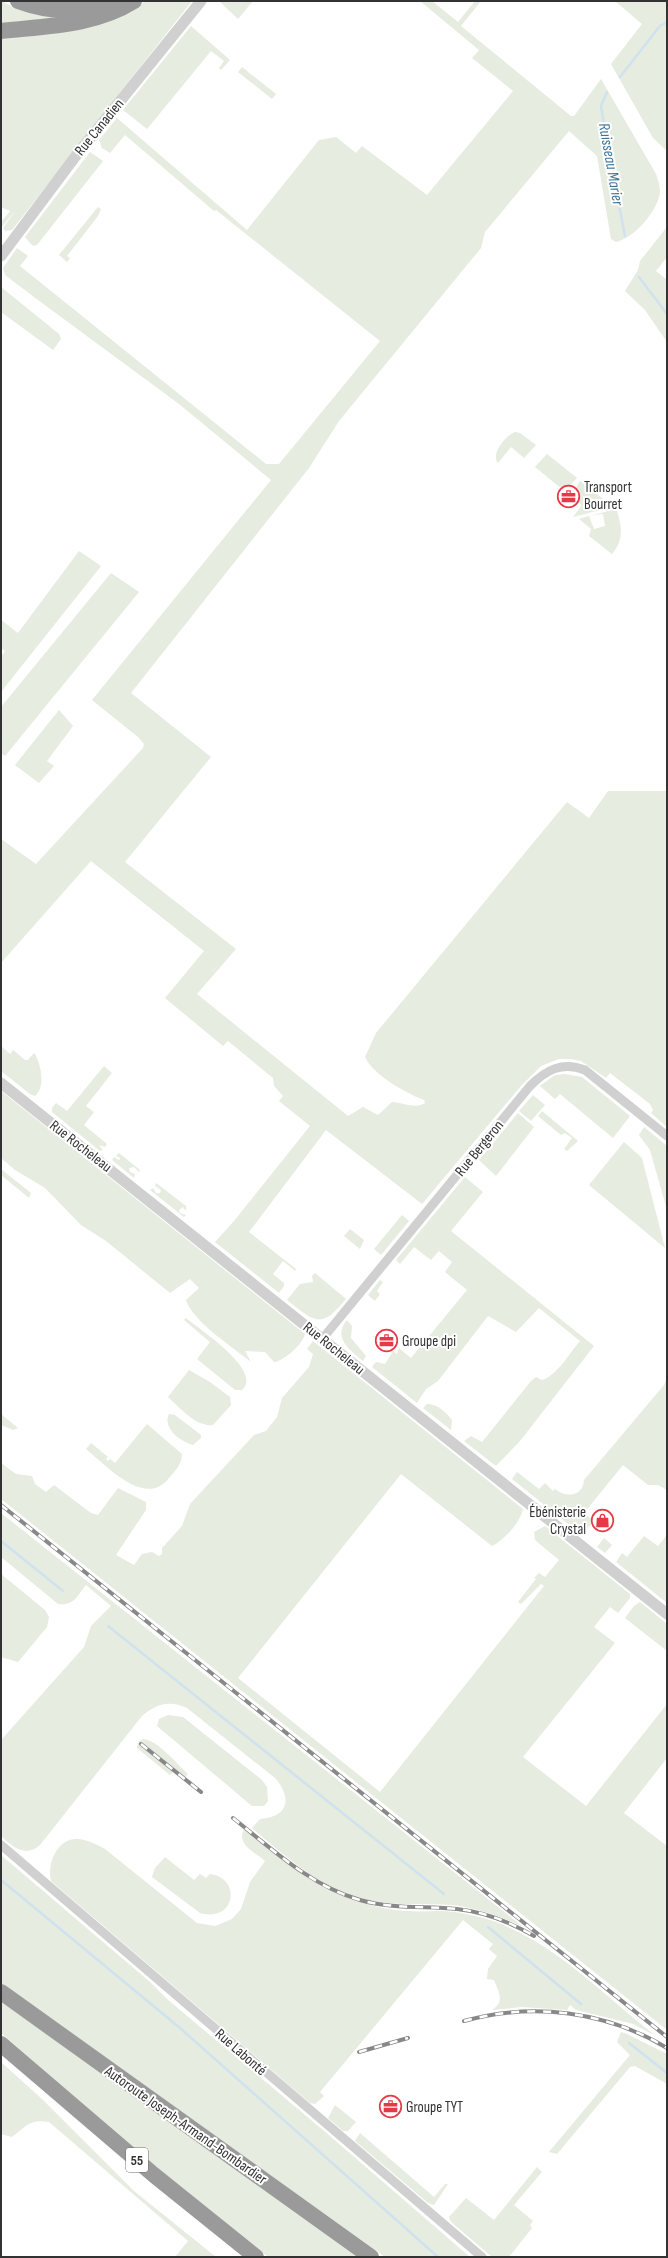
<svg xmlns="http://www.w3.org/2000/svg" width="668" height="2258" font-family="'Sofia Sans Condensed',sans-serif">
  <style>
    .green { fill: #e6ecdf }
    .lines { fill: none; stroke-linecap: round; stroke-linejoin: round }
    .stream { stroke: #cfe2ee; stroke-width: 2.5 }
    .minor { stroke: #d0d0d0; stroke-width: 9 }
    .tertiary { stroke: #d0d0d0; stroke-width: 11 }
    .motorway { stroke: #9a9a9a; stroke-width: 16 }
    .rail-casing { stroke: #888; stroke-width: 4 }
    .rail { stroke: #fff; stroke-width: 2.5; stroke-dasharray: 8; stroke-linecap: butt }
    .labels { text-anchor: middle; stroke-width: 4; stroke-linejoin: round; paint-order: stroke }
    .shield { fill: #fff; stroke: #707070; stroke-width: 1 }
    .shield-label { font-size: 14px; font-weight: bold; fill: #333 }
    .street-label { font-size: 15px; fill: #333; stroke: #fff }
    .poi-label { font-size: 15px; fill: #333; stroke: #fff; text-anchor: start }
    .water-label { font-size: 16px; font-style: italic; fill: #3f7597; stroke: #fff }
  </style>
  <rect width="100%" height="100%" fill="#fff"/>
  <!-- green -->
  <g class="green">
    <path d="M 1,1 L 13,7 L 103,13 L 1,25 Z"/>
    <path d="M 145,1 L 192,1 L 12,230 L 5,231 L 3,228 L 16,210 L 1,228 L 1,222 L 10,211 L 1,207 L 1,38 L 134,10 Z"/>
    <path d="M 219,1 L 253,1 L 238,19 Z"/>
    <path d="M 420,1 L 432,1 L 458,22 L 475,1 L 481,1 L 461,26 L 571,116 L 574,116 L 601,79 L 656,174 C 658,180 660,186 660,192 C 658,211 634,238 616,242 L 611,239 L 597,156 L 569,131 L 485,232 L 481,248 L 339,421 L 309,468 L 131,693 L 211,757 L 125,862 L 236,949 L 197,994 L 348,1116 L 363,1107 L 378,1115 L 392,1102 C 403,1103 416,1109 425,1103 L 424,1100 C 406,1093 373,1075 365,1057 L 376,1033 L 567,802 L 589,818 L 608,791 L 667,791 L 667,1127 L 651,1113 L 653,1110 L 650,1104 L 610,1073 L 606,1078 L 581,1061 L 570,1059 L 559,1059 L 541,1066 L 521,1086 L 422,1204 L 326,1130 L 249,1232 L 296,1269 L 295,1271 L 283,1261 L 273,1274 L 284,1283 L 284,1286 L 279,1293 L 215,1242 L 234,1221 L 310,1126 L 279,1101 L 283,1096 L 274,1086 L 273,1078 L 228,1041 L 223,1046 L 165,998 L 204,951 L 91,861 L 1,963 L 1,839 L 36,864 L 143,748 L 144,744 L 138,737 L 92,700 L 271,480 L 179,404 L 38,300 L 5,275 L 3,268 L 17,248 L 28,256 L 20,266 L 266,464 L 279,464 L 380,341 L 216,210 L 214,211 L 125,135 L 110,153 L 102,148 L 99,140 L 117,118 L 247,230 L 319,140 L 336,137 L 356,153 L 362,146 L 427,195 L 513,91 L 472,58 L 479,50 Z"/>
    <path d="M 615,1 L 667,1 L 667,151 L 653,138 L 611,64 L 642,24 Z"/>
    <path d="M 191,26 L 230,60 L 221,70 L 219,68 L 224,61 L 211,51 L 147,129 L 123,110 Z"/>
    <path d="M 242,67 L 276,94 L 272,99 L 238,72 Z"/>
    <path d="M 90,152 L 103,161 L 37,245 L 33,246 L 25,237 Z"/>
    <path d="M 98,207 L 101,209 L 98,216 L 67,256 L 70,258 L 67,262 L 59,255 Z"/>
    <path d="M 667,227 L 667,257 L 656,271 L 667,280 L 667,342 L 645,310 L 625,291 L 638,270 L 640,261 Z"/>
    <path d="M 1,287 L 59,334 L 61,339 L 53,350 L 1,312 Z"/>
    <path d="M 515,432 L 520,433 L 536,445 L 524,458 L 511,447 L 498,463 C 490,454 506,435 515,432 Z"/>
    <path d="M 547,454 L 577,478 L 567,488 L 565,486 L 562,489 L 535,467 Z"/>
    <path d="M 580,481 L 611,505 L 612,507 L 573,517 L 582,505 L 575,499 L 577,496 L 573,493 Z"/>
    <path d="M 612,510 L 617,511 C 622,527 624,540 612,554 L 589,536 L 591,529 L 579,519 L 589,516 L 594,529 L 605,526 L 603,514 L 593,515 Z"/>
    <path d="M 79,551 L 101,566 L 1,692 L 1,657 L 5,651 L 1,648 L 1,620 L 18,633 Z"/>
    <path d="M 111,573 L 139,592 L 5,756 L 1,753 L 1,707 Z"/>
    <path d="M 59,710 L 73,726 L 47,761 L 54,766 L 39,783 L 15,765 Z"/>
    <path d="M 1,1046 L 10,1054 L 13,1050 L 25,1060 L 28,1060 L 34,1053 L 35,1054 C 41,1065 46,1087 35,1096 L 30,1094 L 1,1071 Z"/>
    <path d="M 104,1066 L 112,1073 L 86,1106 L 94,1112 L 84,1125 L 107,1144 L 105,1147 L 99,1145 L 103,1150 L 100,1151 L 52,1112 L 52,1108 L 56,1103 L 67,1111 Z"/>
    <path d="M 565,1074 L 582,1077 L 630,1116 L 613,1138 L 560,1094 L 555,1099 L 540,1086 L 555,1075 Z"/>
    <path d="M 1,1091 L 305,1334 C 303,1344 284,1361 274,1362 L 265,1352 L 245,1351 L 251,1362 C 234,1348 192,1321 186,1300 L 199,1288 L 190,1279 L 170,1293 L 106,1241 L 81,1225 L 45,1188 L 15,1170 L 1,1158 Z"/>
    <path d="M 533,1095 L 545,1105 L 531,1121 L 519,1111 Z"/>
    <path d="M 542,1111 L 578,1141 L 567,1151 L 564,1149 L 572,1138 L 565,1133 L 561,1135 L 538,1116 Z"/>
    <path d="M 518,1113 L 534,1127 L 496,1176 L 479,1160 Z"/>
    <path d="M 644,1127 L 667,1146 L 667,1210 L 650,1150 L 639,1135 Z"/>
    <path d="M 624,1142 L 642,1158 L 665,1248 L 589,1185 Z"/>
    <path d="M 119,1153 L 140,1170 L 139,1172 L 134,1167 L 129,1168 L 130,1172 L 135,1174 L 134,1178 L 112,1160 L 114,1157 L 119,1160 L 120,1158 L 116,1156 Z"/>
    <path d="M 1,1169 L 31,1193 L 29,1198 L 1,1175 Z"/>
    <path d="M 465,1177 L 483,1192 L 451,1231 L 594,1346 L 520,1441 L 496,1466 L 464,1441 L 471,1436 L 482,1442 L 531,1381 L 536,1377 L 542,1380 C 557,1376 570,1352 580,1341 L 539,1308 L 516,1332 L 488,1316 L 438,1381 L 426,1389 L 417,1403 L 372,1367 L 376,1362 L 385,1364 L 392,1353 L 384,1347 L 386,1345 L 397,1354 L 399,1348 L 411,1358 L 467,1290 L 445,1272 L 452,1262 L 439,1251 L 431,1260 L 414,1247 L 400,1264 L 396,1260 Z"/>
    <path d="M 156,1183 L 186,1206 L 186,1211 L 183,1207 L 179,1210 L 180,1213 L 186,1215 L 184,1217 L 150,1190 L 153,1188 L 156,1193 L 160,1193 L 161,1190 L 155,1186 Z"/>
    <path d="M 402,1215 L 409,1221 L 381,1255 L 374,1249 Z"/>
    <path d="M 350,1229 L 364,1240 L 360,1249 L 344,1236 Z"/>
    <path d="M 315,1273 L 346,1299 C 321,1330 315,1322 287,1300 L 300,1284 L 313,1282 L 312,1276 Z"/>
    <path d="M 380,1280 L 383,1282 L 377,1291 L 380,1294 L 375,1301 L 368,1295 Z"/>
    <path d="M 186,1318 C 199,1329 264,1371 242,1390 L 235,1390 L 197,1359 L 210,1342 L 184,1320 Z"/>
    <path d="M 347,1320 L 352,1326 L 351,1338 L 366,1356 L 363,1361 C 350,1350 332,1338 347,1320 Z"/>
    <path d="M 313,1341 L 523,1509 C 520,1523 504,1540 492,1546 L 401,1474 L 238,1678 L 380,1792 L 544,1586 L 541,1584 L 521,1604 L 518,1602 L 536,1579 L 534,1578 L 539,1573 L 545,1577 L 559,1560 L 535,1540 L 534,1532 L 545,1526 L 630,1594 L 630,1598 L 618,1613 L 610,1607 L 594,1627 L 615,1643 L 523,1757 L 586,1806 L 667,1704 L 667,1758 L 624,1813 L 667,1846 L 667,2030 L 1,1499 L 1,1463 L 16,1474 L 32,1476 L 35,1484 L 46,1492 L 54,1485 L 91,1513 L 98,1515 L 118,1488 L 146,1502 L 146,1510 L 116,1555 L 134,1565 L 142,1554 L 152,1552 L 159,1556 L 162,1554 L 162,1548 L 182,1526 L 190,1504 L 254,1435 L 266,1431 L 277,1417 L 282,1398 L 309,1367 L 313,1354 L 307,1349 Z"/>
    <path d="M 189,1370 L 210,1382 L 230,1397 L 231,1405 L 213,1425 C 196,1427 180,1408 168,1397 Z"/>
    <path d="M 667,1377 L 667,1490 L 658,1485 L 648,1485 L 623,1465 L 584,1513 L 594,1521 L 582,1535 L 512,1479 L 517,1472 L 539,1489 L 545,1483 L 553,1491 L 555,1489 C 566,1498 583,1497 584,1480 L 664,1385 Z"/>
    <path d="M 427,1404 C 436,1403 447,1413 452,1420 L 451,1430 L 423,1408 Z"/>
    <path d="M 1,1414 L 18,1428 L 13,1430 L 1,1425 Z"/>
    <path d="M 169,1414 L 175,1415 L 201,1435 L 201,1438 L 193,1445 C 181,1442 162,1428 169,1414 Z"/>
    <path d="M 147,1424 L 182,1454 C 182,1464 175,1471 169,1478 C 145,1509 106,1465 86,1449 L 91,1443 L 108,1457 L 106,1459 L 108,1461 L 110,1459 L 115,1463 Z"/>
    <path d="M 1,1513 L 522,1926 C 499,1916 477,1908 452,1905 C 426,1903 399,1906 373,1901 C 325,1892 287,1858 252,1828 L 260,1819 C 288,1817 293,1799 275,1778 L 187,1708 C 169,1700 156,1704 142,1716 L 40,1845 C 25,1858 13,1847 1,1836 L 1,1740 L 84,1647 L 91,1626 L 111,1606 L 86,1585 C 77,1596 74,1606 58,1604 L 1,1557 Z"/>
    <path d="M 667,1535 L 667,1603 L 616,1562 L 622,1553 L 627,1557 L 644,1536 L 658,1546 Z"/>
    <path d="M 604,1538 L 612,1545 L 605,1553 L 597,1547 Z"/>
    <path d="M 1,1574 L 45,1610 L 49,1617 L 47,1627 L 18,1662 L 1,1657 Z"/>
    <path d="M 640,1602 L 667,1624 L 667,1651 L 625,1618 L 634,1606 Z"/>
    <path d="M 168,1715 L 183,1717 L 262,1780 L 267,1787 L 268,1801 L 264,1806 L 252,1806 L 157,1726 L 159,1719 Z"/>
    <path d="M 143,1739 C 158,1740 177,1764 188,1774 L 185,1777 L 141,1742 L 139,1745 L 173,1772 L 170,1775 L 137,1748 L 138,1742 Z"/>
    <path d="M 244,1829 C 292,1870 341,1906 406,1911 C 418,1912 430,1911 443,1911 C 460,1912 479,1916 496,1922 C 559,1946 604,1996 656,2036 L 633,2024 L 576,2010 L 570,2005 L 567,2010 L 522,2007 L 492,2010 C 505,2002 499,1992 494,1980 L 487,1979 L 488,1969 L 497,1956 L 489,1949 L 493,1944 L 463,1920 L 320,2092 L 324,2096 L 315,2104 L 310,2103 L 51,1881 C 47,1865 56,1838 78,1839 C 88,1840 96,1844 105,1849 L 197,1923 L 215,1926 L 232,1919 L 241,1909 L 250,1882 L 265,1861 C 255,1852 236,1845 244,1829 Z"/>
    <path d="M 1,1855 L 150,1982 L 167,1999 L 330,2136 L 470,2257 L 385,2257 L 1,1983 Z"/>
    <path d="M 165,1857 L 194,1880 L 200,1874 L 206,1878 L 210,1874 C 241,1877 237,1923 200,1913 L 152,1877 L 155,1868 Z"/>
    <path d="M 1,2001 L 357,2257 L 268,2257 L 126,2142 L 1,2033 Z"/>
    <path d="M 621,2032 L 627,2034 L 667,2054 L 667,2084 L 635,2066 L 630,2067 L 557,2154 L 549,2152 L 630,2055 L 617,2042 Z"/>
    <path d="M 1,2062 L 42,2099 L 134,2191 L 216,2257 L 175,2257 L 188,2241 L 49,2122 C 29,2119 27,2126 12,2137 L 1,2134 Z"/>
    <path d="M 335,2105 L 356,2122 L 348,2131 L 343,2131 L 328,2118 Z"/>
    <path d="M 360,2133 L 434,2197 L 445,2184 L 448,2184 L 434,2205 L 428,2203 L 355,2141 Z"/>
    <path d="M 537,2167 L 542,2172 L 514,2205 L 533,2221 L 530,2225 L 532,2228 L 509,2257 L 492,2257 L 451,2222 L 449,2217 L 466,2198 L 494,2220 Z"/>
  </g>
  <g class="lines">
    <!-- stream -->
    <g class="stream">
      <path d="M 620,77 L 660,26 L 667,22"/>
      <path d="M 607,92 L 601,106 L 608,148 L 625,236"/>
      <path d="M 639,277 L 667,314"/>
      <path d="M 1,1541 L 63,1591"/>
      <path d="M 108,1626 L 444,1894"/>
      <path d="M 1,1880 L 180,2028 L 438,2257"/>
      <path d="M 488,1927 L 581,2004"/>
      <path d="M 629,2043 L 667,2073"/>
    </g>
    <!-- minor -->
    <g class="minor">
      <path d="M 323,1338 L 530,1086 C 546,1070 562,1061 585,1070 L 667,1136"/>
      <path d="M 1,1845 L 482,2257"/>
    </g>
    <!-- tertiary -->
    <g class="tertiary">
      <path d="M 1,256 L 75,157 L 201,1"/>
      <path d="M 1,1083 L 667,1614"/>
    </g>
    <!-- motorway -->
    <g class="motorway">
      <path d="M 18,1 C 48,12 79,14 108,1"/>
      <path d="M 1,31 C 47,26 94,26 134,1"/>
      <path d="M 1,1992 L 371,2257"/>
      <path d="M 1,2044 L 154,2175 L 256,2257"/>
    </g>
    <defs>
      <g id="rail">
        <path d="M 1,1505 L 667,2037"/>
        <path d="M 141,1744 L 201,1792"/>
        <path d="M 233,1818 C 272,1849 311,1886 360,1900 C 392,1909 424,1906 457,1909 C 485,1912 510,1922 534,1936"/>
        <path d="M 464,2021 C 533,2002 606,2011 667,2048"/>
        <path d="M 359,2052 L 408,2038"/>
      </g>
    </defs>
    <!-- rail casing -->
    <use href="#rail" class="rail-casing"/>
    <!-- rail -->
    <use href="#rail" class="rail"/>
  </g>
  <!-- icons -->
  <defs>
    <symbol id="office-ring" viewBox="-11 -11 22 22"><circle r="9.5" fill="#fff" stroke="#e63946" stroke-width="1.5"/><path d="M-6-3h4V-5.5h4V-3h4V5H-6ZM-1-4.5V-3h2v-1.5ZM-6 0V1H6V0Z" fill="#e63946"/></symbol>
    <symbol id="shop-ring" viewBox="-11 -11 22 22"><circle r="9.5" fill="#fff" stroke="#e63946" stroke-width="1.5"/><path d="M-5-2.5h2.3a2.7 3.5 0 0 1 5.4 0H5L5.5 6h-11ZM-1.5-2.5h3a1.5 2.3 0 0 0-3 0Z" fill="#e63946"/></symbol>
  </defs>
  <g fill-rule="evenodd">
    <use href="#office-ring" x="556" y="484" width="25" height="25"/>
    <use href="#office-ring" x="374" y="1328" width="25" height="25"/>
    <use href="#shop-ring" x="590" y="1508" width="25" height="25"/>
    <use href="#office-ring" x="378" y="2094" width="25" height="25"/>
  </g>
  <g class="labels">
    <!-- shield labels -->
    <rect class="shield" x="126" y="2148" width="22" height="24" rx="3"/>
    <g class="shield-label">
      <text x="137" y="2165">55</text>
    </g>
    <!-- street labels -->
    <g class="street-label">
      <text transform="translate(99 127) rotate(-51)" y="5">Rue Canadien</text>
      <text transform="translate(81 1146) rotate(38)" y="5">Rue Rocheleau</text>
      <text transform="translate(479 1148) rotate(-51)" y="5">Rue Bergeron</text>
      <text transform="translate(334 1348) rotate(39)" y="5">Rue Rocheleau</text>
      <text transform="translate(241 2052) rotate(41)" y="5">Rue Labonté</text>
      <text transform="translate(186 2125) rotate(35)" y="5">Autoroute Joseph-Armand-Bombardier</text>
    </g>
    <!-- poi labels -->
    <g class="poi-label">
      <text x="584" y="492">Transport<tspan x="584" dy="17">Bourret</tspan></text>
      <text x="402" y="1346">Groupe dpi</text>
      <text x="586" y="1517" text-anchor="end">Ébénisterie<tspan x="586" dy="17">Crystal</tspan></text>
      <text x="406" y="2112">Groupe TYT</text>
    </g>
    <!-- water labels -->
    <g class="water-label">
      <text transform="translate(612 164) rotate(80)" y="6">Ruisseau Marier</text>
    </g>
  </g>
  <!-- border -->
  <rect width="668" height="2258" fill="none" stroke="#333333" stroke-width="4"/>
</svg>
